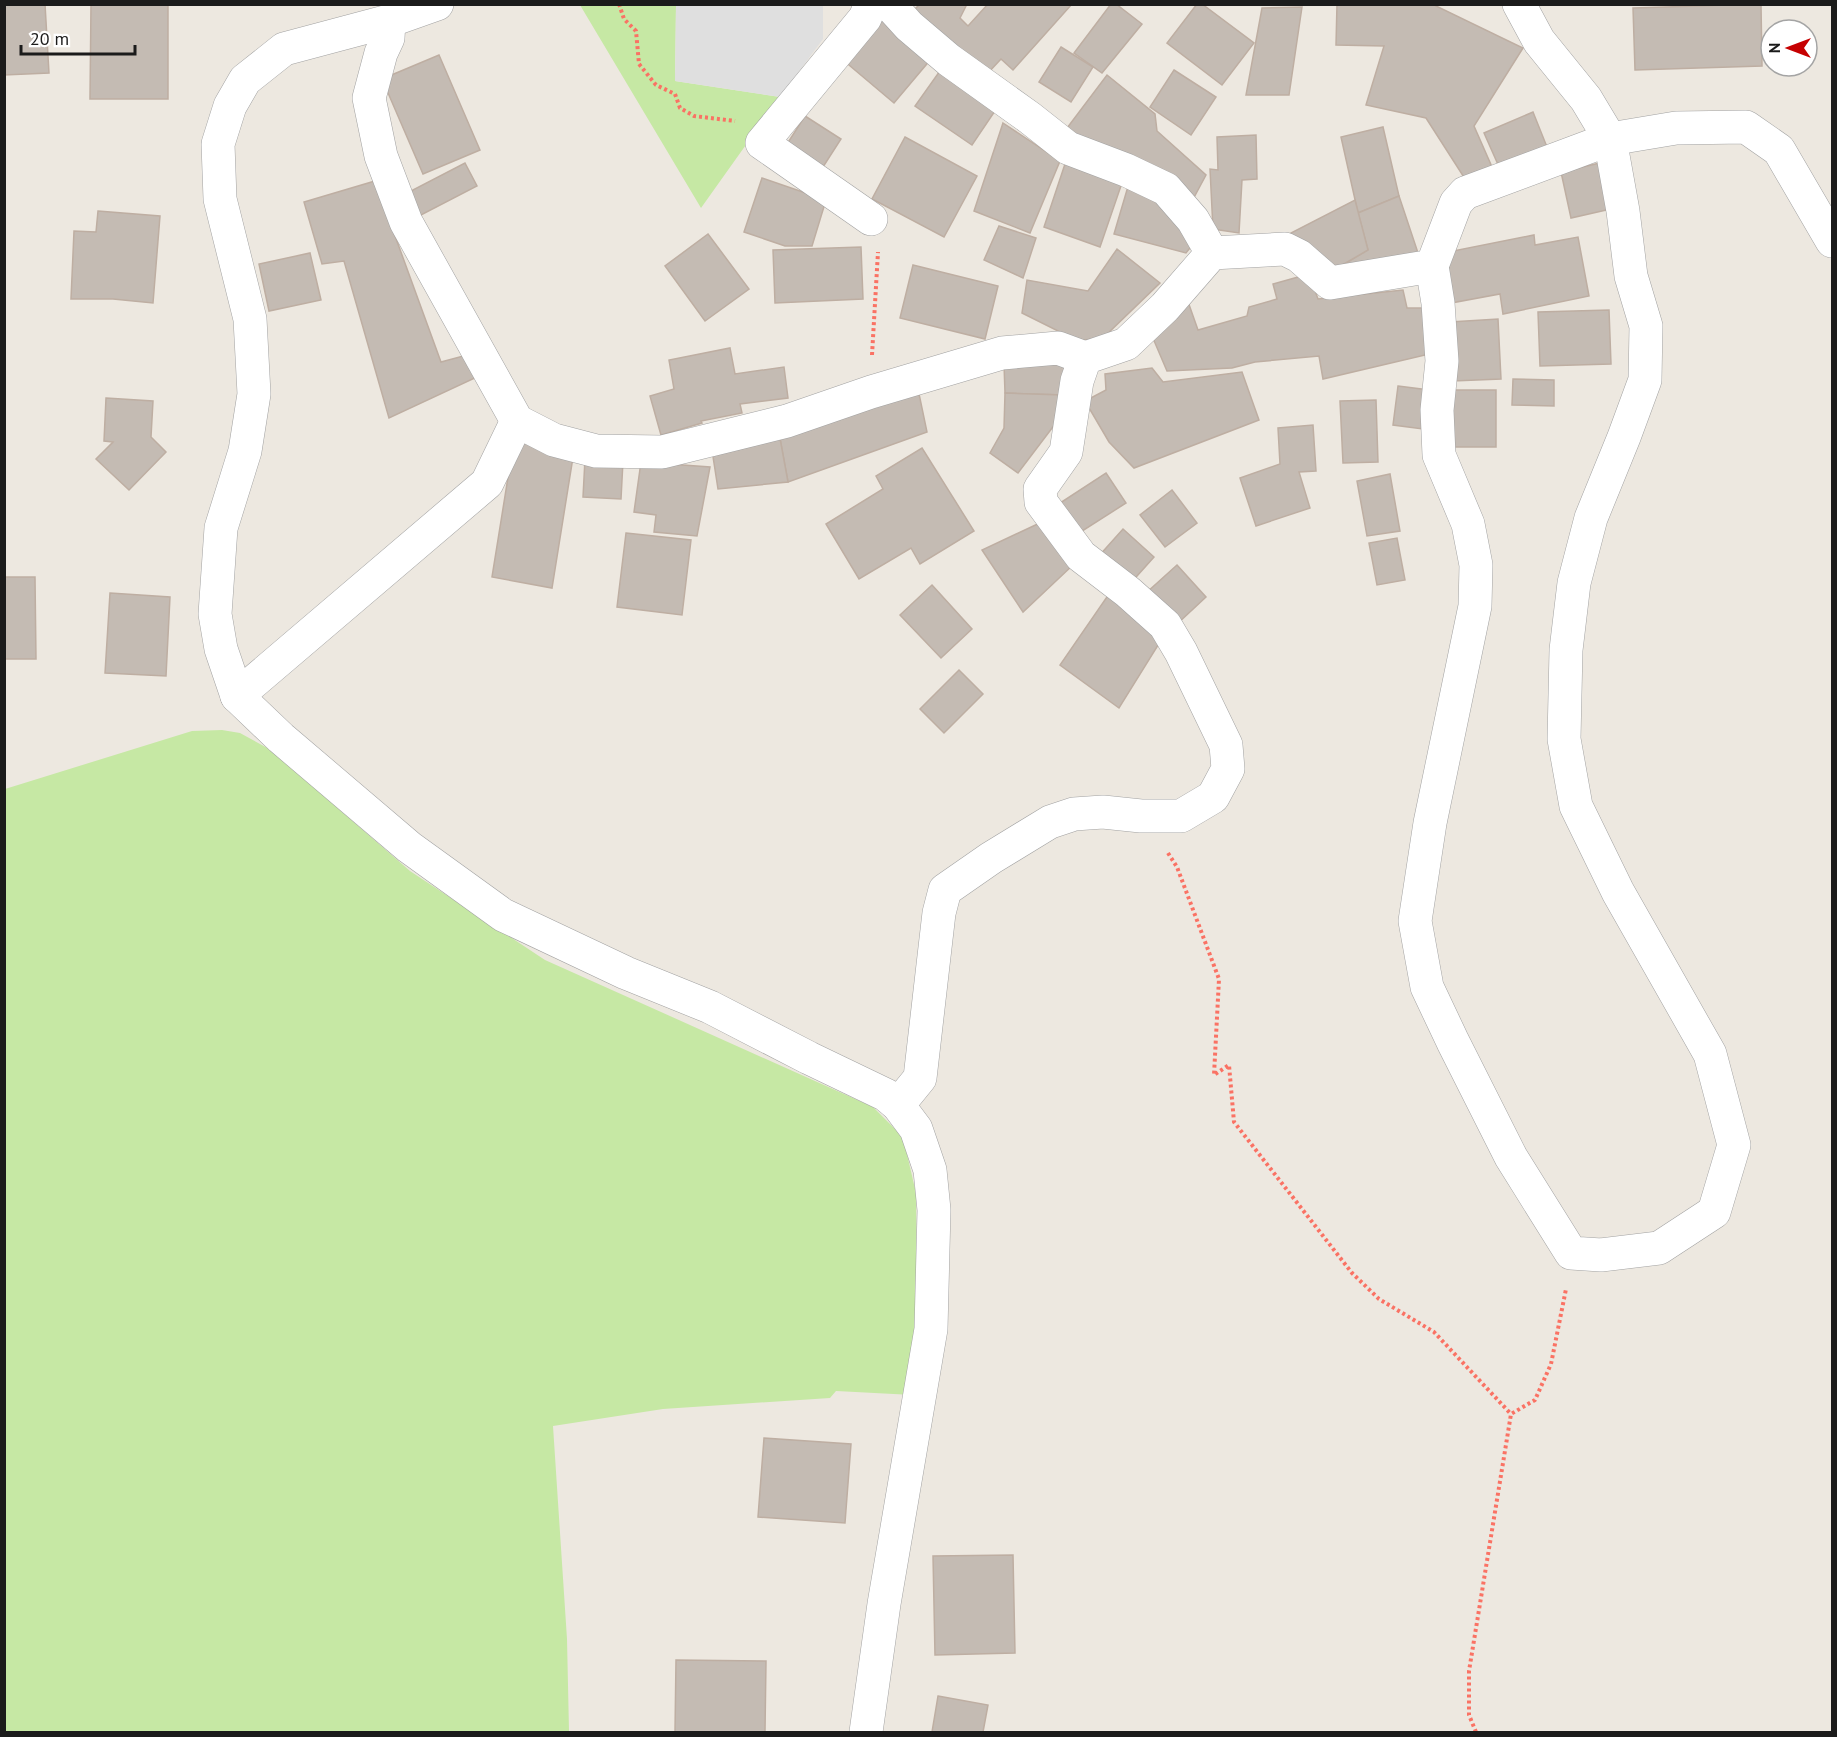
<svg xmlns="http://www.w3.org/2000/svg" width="1837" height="1737" font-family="'PT Sans',sans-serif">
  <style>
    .grass { fill: #c6e8a4 }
    .parking { fill: #dfdfdf }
    .building { fill: #c4bbb3; stroke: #beaea2; stroke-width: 1.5 }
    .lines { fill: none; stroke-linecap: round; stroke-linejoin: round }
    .minor-casing { stroke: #a2a2a2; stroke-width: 34 }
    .tertiary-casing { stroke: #a2a2a2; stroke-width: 34 }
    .path { stroke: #fa7264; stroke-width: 4; stroke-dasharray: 3 3; stroke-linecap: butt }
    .minor { stroke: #fff; stroke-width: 33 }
    .tertiary { stroke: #fff; stroke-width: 33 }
  </style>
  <rect width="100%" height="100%" fill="#ede8e0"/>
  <!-- grass -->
  <g class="grass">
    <path d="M 580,5 L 676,5 L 675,81 L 780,97 L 701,208 Z"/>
    <path d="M 222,730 L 240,733 L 271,750 L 410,871 L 545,960 L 873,1107 L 903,1137 L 916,1193 L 917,1294 L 913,1395 L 836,1391 L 830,1398 L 663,1409 L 553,1426 L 567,1639 L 569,1731 L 619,1732 L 5,1732 L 5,789 L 192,731 Z"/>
  </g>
  <!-- parking -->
  <path class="parking" d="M 676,5 L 823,5 L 823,39 L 780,97 L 675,81 Z"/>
  <!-- building -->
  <g class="building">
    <path d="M 4,4 L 45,4 L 49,73 L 4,75 Z"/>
    <path d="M 91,4 L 168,4 L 168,99 L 90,99 Z"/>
    <path d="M 920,4 L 967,4 L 960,18 L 968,26 L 988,4 L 1072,4 L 1013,70 L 1001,59 L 987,74 L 910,14 Z"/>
    <path d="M 1111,4 L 1116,4 L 1142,24 L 1102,73 L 1074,53 Z"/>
    <path d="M 1197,4 L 1202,4 L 1254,43 L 1222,85 L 1167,43 Z"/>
    <path d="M 1337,4 L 1432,4 L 1523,48 L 1474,126 L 1492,167 L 1467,182 L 1426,118 L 1366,105 L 1384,46 L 1336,45 Z"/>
    <path d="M 1761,4 L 1762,66 L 1635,70 L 1633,8 Z"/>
    <path d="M 1302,7 L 1289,95 L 1246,95 L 1262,8 Z"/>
    <path d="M 881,17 L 931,59 L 894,103 L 843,60 Z"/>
    <path d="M 1061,47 L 1093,67 L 1071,102 L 1039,82 Z"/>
    <path d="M 439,55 L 480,150 L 423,174 L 382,79 Z"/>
    <path d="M 942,68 L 997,108 L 972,145 L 915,106 Z"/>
    <path d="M 1174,70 L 1216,97 L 1191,135 L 1150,107 Z"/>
    <path d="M 1107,75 L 1155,114 L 1157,131 L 1206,175 L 1191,203 L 1064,132 Z"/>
    <path d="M 1533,112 L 1551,157 L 1504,178 L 1484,133 Z"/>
    <path d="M 805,116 L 841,139 L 823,167 L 787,144 Z"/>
    <path d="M 1003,123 L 1060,161 L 1030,233 L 974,211 Z"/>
    <path d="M 1383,127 L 1399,196 L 1358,213 L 1341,137 Z"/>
    <path d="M 1256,135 L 1257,179 L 1242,180 L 1239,233 L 1213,229 L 1210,169 L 1218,170 L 1217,137 Z"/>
    <path d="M 905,137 L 977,176 L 944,237 L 872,199 Z"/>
    <path d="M 1067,158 L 1124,177 L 1100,247 L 1044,227 Z"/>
    <path d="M 465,163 L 477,186 L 419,216 L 407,193 Z"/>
    <path d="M 1600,163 L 1611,209 L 1571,218 L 1561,172 Z"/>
    <path d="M 762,178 L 826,200 L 812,246 L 785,246 L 744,232 Z"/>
    <path d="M 375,181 L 441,362 L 463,356 L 477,377 L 389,418 L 344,261 L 322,264 L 304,202 Z"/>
    <path d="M 1129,183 L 1171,202 L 1198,238 L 1186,253 L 1114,234 Z"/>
    <path d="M 1399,196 L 1419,256 L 1337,268 L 1368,250 L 1358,213 Z"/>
    <path d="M 1355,200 L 1368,250 L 1337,268 L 1287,235 Z"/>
    <path d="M 98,211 L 160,216 L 153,303 L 113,299 L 71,299 L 74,231 L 96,232 Z"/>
    <path d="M 999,226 L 1036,238 L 1023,278 L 984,260 Z"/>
    <path d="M 708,234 L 749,289 L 705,321 L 665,266 Z"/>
    <path d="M 1534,235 L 1535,245 L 1578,237 L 1589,296 L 1503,314 L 1500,294 L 1451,303 L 1443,253 Z"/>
    <path d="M 861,247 L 863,299 L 775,303 L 773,250 Z"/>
    <path d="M 1117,249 L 1160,283 L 1104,337 L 1078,341 L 1022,313 L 1027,280 L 1088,291 Z"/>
    <path d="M 310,253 L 321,300 L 269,311 L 259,264 Z"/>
    <path d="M 913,265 L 998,286 L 985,339 L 900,318 Z"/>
    <path d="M 1309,274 L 1318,299 L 1403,290 L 1407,308 L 1434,308 L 1438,352 L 1323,379 L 1319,356 L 1255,362 L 1232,368 L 1167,371 L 1152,336 L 1186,296 L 1198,330 L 1247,316 L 1249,307 L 1277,299 L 1273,284 Z"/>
    <path d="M 1609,310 L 1611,364 L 1540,366 L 1538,312 Z"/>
    <path d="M 1498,319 L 1501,379 L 1453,381 L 1450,322 Z"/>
    <path d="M 730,348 L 735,374 L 784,367 L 788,398 L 740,404 L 742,413 L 701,421 L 702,423 L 661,435 L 650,396 L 674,389 L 669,360 Z"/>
    <path d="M 1064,360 L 1063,395 L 1005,393 L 1004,364 Z"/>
    <path d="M 1152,368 L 1163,382 L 1242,372 L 1259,420 L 1134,468 L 1109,442 L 1085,401 L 1106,390 L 1105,374 Z"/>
    <path d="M 1513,379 L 1554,380 L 1554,406 L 1512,405 Z"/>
    <path d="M 1398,386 L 1429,390 L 1423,429 L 1393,425 Z"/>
    <path d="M 918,389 L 927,432 L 788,482 L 779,433 Z"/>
    <rect x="1450" y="390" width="46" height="57"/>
    <path d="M 1005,393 L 1063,395 L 1065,411 L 1018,473 L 990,453 L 1004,428 Z"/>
    <path d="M 106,398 L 153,401 L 151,437 L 166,452 L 129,490 L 96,459 L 113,442 L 104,441 Z"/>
    <path d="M 1376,400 L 1378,462 L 1343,463 L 1340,401 Z"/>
    <path d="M 1313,425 L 1316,471 L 1299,472 L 1310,508 L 1256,526 L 1240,478 L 1280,464 L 1278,428 Z"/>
    <path d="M 779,433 L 788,482 L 718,489 L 712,450 Z"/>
    <path d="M 514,440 L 574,451 L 552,588 L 492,577 Z"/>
    <path d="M 922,448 L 974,531 L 920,564 L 911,548 L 859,579 L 826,524 L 883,489 L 876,476 Z"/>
    <path d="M 585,459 L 623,461 L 621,499 L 583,497 Z"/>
    <path d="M 641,462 L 710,467 L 697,536 L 654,532 L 656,515 L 634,512 Z"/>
    <path d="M 1106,473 L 1126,503 L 1076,535 L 1057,505 Z"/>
    <path d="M 1390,474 L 1400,531 L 1367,536 L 1357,481 Z"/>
    <path d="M 1172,490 L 1197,523 L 1165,547 L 1140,515 Z"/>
    <path d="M 1044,521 L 1073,565 L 1023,612 L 982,550 Z"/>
    <path d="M 1123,529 L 1154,557 L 1129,585 L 1098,557 Z"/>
    <path d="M 626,533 L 691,540 L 682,615 L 617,607 Z"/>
    <path d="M 1397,538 L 1405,580 L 1377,585 L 1369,543 Z"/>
    <path d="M 1177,565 L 1206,597 L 1176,625 L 1146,593 Z"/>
    <path d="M 4,577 L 35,577 L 36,659 L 4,659 Z"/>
    <path d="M 932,585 L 972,629 L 941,658 L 900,615 Z"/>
    <path d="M 1111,591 L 1165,634 L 1119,708 L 1060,665 Z"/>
    <path d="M 110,593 L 170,597 L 166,676 L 105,673 Z"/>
    <path d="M 959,670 L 983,694 L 944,733 L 920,709 Z"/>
    <path d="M 764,1438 L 851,1444 L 845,1523 L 758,1517 Z"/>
    <path d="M 1013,1555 L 1015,1653 L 935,1655 L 933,1556 Z"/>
    <path d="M 676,1660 L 766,1661 L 765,1732 L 675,1732 Z"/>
    <path d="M 938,1696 L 988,1705 L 983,1732 L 932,1732 Z"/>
  </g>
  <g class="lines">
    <defs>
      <g id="minor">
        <path d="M 889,4 L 909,26 L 949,60 L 1030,118 L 1068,148 L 1126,170 L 1166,189 L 1193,220 L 1212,253"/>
        <path d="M 389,21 L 388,38 L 381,53 L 369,98 L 381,156 L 406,222 L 517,421 L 554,440 L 596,451 L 662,452 L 787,421 L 871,392 L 1002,353 L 1058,348 L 1085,358"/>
        <path d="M 871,219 L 762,143 L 865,18 L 871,4"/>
        <path d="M 1432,266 L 1438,303 L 1442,361 L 1437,410 L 1439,455 L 1468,524 L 1476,565 L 1475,606 L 1430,823 L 1415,921 L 1427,987 L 1453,1042 L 1511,1157 L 1571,1253 L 1601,1255 L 1659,1248 L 1714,1212 L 1734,1145 L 1710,1054 L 1618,892 L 1576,806 L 1564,739 L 1566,650 L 1574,583 L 1591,518 L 1624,437 L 1645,380 L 1646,326 L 1631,276 L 1623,211 L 1610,139 L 1586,99 L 1539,41 L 1519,4"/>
        <path d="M 237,696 L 487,483 L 517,421"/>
        <path d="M 898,1105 L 920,1078 L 939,913 L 945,890 L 991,858 L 1050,822 L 1074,814 L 1103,812 L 1141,816 L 1181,816 L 1213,797 L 1228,769 L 1226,745 L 1181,652 L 1165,625 L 1128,592 L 1081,556 L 1041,502 L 1040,489 L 1066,452 L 1077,381 L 1085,358 L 1126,344 L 1165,307 L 1212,253 L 1285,249 L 1299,256 L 1330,283 L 1432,266 L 1456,203 L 1465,193 L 1610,139 L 1676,128 L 1746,127 L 1779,150 L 1832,241"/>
      </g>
      <path id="tertiary" d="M 437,4 L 389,21 L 284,49 L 245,80 L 230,106 L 218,144 L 220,199 L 250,319 L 254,394 L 245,451 L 221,528 L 215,614 L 221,649 L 237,696 L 281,738 L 409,847 L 503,915 L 626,973 L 710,1007 L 809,1058 L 886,1095 L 898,1105 L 916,1129 L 930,1170 L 934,1210 L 931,1329 L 884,1604 L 866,1732"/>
    </defs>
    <!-- minor casing -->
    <use href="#minor" class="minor-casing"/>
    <!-- tertiary casing -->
    <use href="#tertiary" class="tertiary-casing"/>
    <!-- path -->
    <g class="path">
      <path d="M 619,4 L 624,19 L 636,31 L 639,64 L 656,85 L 675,94 L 680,108 L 694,116 L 735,121"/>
      <path d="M 872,355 L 878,252"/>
      <path d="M 1168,853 L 1177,867 L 1219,979 L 1214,1075 L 1229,1065 L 1234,1122 L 1352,1273 L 1379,1299 L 1434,1332 L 1511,1414"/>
      <path d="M 1476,1732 L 1469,1715 L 1469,1671 L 1511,1414 L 1535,1400 L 1551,1364 L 1566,1289"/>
    </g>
    <!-- minor -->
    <use href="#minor" class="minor"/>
    <!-- tertiary -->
    <use href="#tertiary" class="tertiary"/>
  </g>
  <!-- border -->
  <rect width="1837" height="1737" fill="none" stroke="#1b1b1b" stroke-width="12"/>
  <!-- north arrow -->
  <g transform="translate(1789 48) rotate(270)"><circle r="28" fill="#ffffff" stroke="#a4a4a4" stroke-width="1.5"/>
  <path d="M0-4.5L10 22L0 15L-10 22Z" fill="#c60001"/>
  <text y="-9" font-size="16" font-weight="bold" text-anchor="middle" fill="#1b1b1b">N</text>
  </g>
  <!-- scale -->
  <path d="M21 45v9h114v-9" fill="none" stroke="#1b1b1b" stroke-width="3"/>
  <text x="30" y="45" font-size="18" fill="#1b1b1b" stroke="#ffffff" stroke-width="4.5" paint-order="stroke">20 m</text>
</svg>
